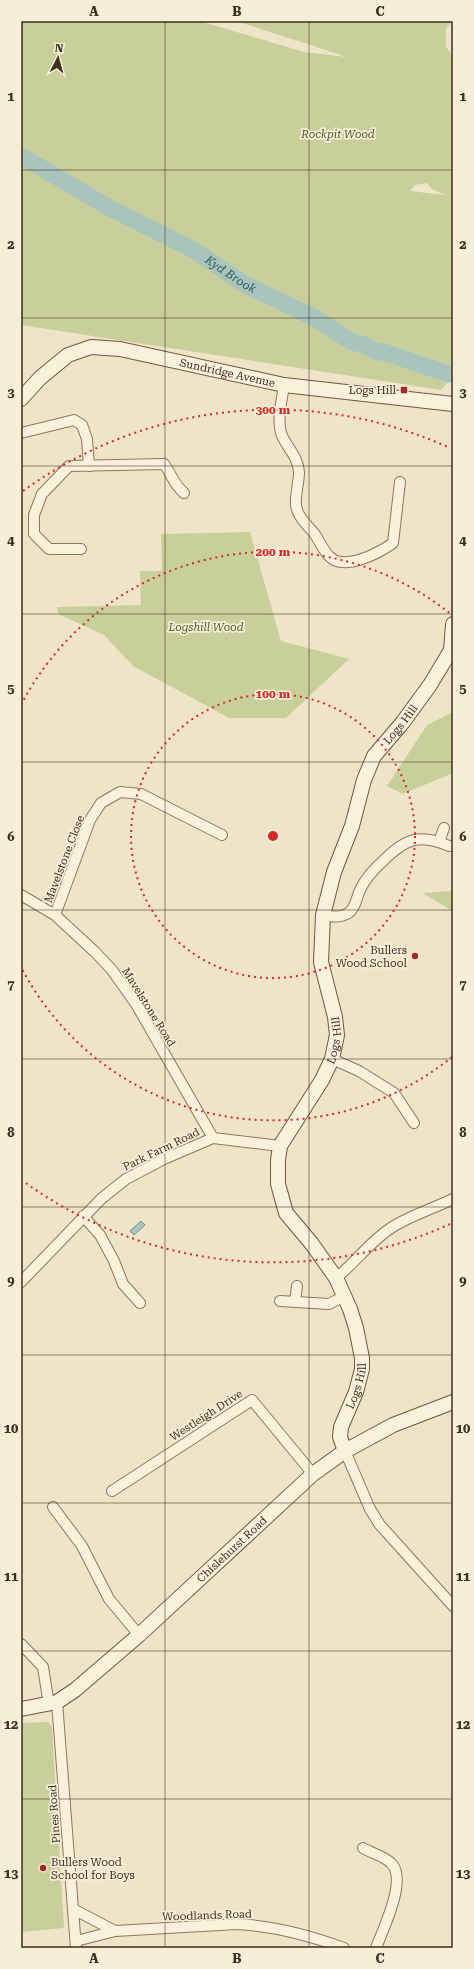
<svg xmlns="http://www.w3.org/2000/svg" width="474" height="1969" font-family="'Roboto Serif',serif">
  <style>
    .green { fill: #c9cf9b; fill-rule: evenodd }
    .water { fill: #a9c4bc; stroke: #6f938a }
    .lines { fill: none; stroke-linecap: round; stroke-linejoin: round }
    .river { stroke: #a9c4bc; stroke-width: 17 }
    .street-casing { stroke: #8d765c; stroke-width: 12 }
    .secondary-casing { stroke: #6f573f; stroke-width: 16 }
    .street { stroke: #faf1dc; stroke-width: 10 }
    .secondary { stroke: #faf1dc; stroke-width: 14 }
    .grid { fill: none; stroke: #3d2e20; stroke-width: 1; stroke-opacity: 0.55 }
    .ring { fill: none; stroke: #d62828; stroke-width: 2; stroke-dasharray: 2 4 }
    .poi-dot { fill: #9e2a2b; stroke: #f7eed8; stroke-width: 1.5 }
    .labels { text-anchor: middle; stroke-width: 3.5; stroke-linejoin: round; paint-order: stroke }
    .park-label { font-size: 11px; font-style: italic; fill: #4d5a26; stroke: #f7eed8 }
    .street-label { font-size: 11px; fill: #3d2e20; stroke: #f7eed8 }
    .poi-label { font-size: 11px; fill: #3d2e20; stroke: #f7eed8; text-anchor: end }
    .water-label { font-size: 12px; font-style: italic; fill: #2f5d5a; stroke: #f7eed8 }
    .centre { fill: #d62828; stroke: #f7eed8; stroke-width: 2 }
    .ring-label { font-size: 12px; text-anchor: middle; font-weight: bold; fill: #d62828; stroke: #f7eed8; stroke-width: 3.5; stroke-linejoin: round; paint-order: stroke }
    .neatline { fill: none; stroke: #3d2e20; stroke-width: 1.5 }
    .grid-label { font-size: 13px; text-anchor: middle; font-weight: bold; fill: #3d2e20 }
  </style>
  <rect width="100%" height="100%" fill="#f0e4c8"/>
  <!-- green -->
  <g class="green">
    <path d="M 21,21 L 199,21 L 304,52 L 347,57 L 236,21 L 452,21 L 446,29 L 446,47 L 453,56 L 453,377 L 441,390 L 21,325 ZM 427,183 L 432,189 L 446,195 L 410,191 L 415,185 Z"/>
    <path d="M 250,532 L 281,641 L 349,659 L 286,718 L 229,718 L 133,666 L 104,635 L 58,614 L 57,607 L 141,605 L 140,571 L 162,571 L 161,534 Z"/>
    <path d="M 453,712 L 453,773 L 403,794 L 387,786 L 427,725 Z"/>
    <path d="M 453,891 L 453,911 L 422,893 Z"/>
    <path d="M 45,1722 L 49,1723 L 52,1728 L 64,1928 L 21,1932 L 21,1723 Z"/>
  </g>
  <!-- water -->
  <path class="water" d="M 141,1221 L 145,1225 L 134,1235 L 130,1231 Z"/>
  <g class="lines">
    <!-- river -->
    <path class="river" id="s1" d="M 21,156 L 108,207 L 194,250 L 244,284 L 315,318 L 352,342 L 365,345 L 375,351 L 387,353 L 448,374"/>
    <defs>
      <g id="street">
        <path d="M 284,385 C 282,400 277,418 281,433 C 286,447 298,456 299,472 C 299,483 295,494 296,505 C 297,516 307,525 314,533 C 319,540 323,550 329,556 C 343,572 379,553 393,543 L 400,482"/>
        <path d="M 21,433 L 74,420 L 82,425 L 87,439 L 89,466"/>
        <path d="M 81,549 L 49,549 L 34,534 L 34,515 L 42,494 L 69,466 L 164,464 C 173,476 172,482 184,493"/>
        <path d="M 439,842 L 444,828"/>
        <path d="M 21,895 L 55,915 L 95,952 L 112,970 L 136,1004 L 213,1138"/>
        <path d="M 55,915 L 90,820 L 101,803 L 120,792 L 141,794 L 222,835"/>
        <path d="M 323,915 C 329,916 338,918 344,915 C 355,912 356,899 360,890 C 365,879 374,869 383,861 C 405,839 419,833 449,846"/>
        <path d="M 332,1059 L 359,1071 L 394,1093 L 414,1123"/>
        <path d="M 83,1216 L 100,1235 L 114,1261 L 123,1284 L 140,1303"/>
        <path d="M 336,1278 C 356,1262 371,1240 394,1226 C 412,1215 434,1208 453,1199"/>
        <path d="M 21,1282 L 101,1199 L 126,1179 L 164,1159 L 213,1138 L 280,1146"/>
        <path d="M 280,1301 L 329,1304 L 345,1296"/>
        <path d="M 295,1301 L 297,1286"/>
        <path d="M 345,1451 L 370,1509 L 380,1525 L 453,1606"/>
        <path d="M 112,1491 L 252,1400 L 313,1474"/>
        <path d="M 53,1507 L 82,1546 L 109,1599 L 139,1635"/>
        <path d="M 21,1644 L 43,1667 L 49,1705"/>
        <path d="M 57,1702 L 76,1948"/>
        <path d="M 363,1848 C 371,1853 384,1856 391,1863 C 408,1879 383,1929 376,1948"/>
        <path d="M 73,1909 L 115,1931 L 76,1941"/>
        <path d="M 115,1931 L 237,1924 C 275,1926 309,1935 344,1948"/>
      </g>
      <g id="secondary">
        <path id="s2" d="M 21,399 L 40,378 L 68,355 L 91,347 L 120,349 L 284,385 L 453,404"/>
        <path id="s3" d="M 345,1451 L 340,1437 L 341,1427 L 356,1392 L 362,1369 L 362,1358 L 356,1328 L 350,1309 L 336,1278 L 312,1244 L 286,1213 L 278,1184 L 278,1160 L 280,1146 L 322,1080 L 332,1059 L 337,1035 L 335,1017 L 321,962 L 323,915 L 334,872 L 352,826 L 364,780 L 374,756 L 403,722 L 430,685 L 451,650 L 453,624"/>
        <path id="s4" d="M 21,1709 L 57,1702 L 75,1690 L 139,1635 L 313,1474 L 345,1451 L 393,1425 L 453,1402"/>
      </g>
    </defs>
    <!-- street casing -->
    <use href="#street" class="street-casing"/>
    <!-- secondary casing -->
    <use href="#secondary" class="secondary-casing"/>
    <!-- street -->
    <use href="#street" class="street"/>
    <!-- secondary -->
    <use href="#secondary" class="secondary"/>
  </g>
  <!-- grid -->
  <path class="grid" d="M 165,21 L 165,1948M 309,21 L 309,1948M 21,170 L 453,170M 21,318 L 453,318M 21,466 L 453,466M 21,614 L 453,614M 21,762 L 453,762M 21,910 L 453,910M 21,1059 L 453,1059M 21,1207 L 453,1207M 21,1355 L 453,1355M 21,1503 L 453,1503M 21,1651 L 453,1651M 21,1799 L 453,1799"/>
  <!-- distance rings -->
  <g class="ring">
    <circle cx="273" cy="836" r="142"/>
    <path d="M452 1057A284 284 0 0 1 21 967M21 705A284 284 0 0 1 452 615"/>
    <path d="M450 1224A426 426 0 0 1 23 1181M23 491A426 426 0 0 1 450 448"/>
  </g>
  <!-- markers -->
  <g class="poi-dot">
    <rect x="400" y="386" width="8" height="8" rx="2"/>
    <circle cx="415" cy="956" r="4"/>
    <circle cx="43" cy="1868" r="4"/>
  </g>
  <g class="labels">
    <!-- park labels -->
    <g class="park-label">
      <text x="338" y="138">Rockpit Wood</text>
      <text x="206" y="631">Logshill Wood</text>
    </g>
    <!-- street labels -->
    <g class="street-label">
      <text dy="4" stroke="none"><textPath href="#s2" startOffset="228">Sundridge Avenue</textPath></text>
      <text dy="4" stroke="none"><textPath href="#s3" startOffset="789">Logs Hill</textPath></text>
      <text transform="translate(64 859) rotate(-69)" y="4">Mavelstone Close</text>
      <text transform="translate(149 1007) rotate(58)" y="4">Mavelstone Road</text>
      <text dy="4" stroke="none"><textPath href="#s3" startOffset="453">Logs Hill</textPath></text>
      <text transform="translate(161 1149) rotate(-26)" y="4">Park Farm Road</text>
      <text dy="4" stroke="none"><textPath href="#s3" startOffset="69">Logs Hill</textPath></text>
      <text transform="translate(206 1415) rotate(-33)" y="4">Westleigh Drive</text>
      <text dy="4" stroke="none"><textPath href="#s4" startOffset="269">Chislehurst Road</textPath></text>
      <text transform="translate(54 1814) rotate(-94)" y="4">Pines Road</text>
      <text transform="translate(207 1915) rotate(-2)" y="4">Woodlands Road</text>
    </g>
    <!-- poi labels -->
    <g class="poi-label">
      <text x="396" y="394">Logs Hill</text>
      <text x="407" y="954">Bullers<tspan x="407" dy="13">Wood School</tspan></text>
      <text x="51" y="1866" text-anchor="start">Bullers Wood<tspan x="51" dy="13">School for Boys</tspan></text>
    </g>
    <!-- water labels -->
    <g class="water-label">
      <text dy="4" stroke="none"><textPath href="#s1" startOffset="241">Kyd Brook</textPath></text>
    </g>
  </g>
  <circle cx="273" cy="836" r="6" class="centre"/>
  <g class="ring-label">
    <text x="273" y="414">300 m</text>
    <text x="273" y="556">200 m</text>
    <text x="273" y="698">100 m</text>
  </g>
  <!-- border -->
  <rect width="474" height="1969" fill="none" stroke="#f7eed8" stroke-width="44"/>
  <!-- north arrow -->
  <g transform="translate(58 58) rotate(6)" stroke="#f7eed8" stroke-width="3" paint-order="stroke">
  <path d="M0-3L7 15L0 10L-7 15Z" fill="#3d2e20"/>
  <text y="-6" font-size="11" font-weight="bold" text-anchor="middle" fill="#3d2e20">N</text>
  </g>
  <rect x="22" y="22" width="430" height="1925" class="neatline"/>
  <g class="grid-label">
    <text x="94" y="16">A</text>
    <text x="237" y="16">B</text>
    <text x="380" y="16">C</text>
    <text x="11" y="101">1</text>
    <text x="463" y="101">1</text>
    <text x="11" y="249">2</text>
    <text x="463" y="249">2</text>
    <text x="11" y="397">3</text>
    <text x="463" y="397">3</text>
    <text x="11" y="545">4</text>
    <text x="463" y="545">4</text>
    <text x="11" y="693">5</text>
    <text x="463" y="693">5</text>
    <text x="11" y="841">6</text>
    <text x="463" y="841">6</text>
    <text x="11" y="989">7</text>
    <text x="463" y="989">7</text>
    <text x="11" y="1137">8</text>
    <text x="463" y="1137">8</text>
    <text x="11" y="1285">9</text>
    <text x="463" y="1285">9</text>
    <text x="11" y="1433">10</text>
    <text x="463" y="1433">10</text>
    <text x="11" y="1581">11</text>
    <text x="463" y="1581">11</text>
    <text x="11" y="1729">12</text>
    <text x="463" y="1729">12</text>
    <text x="11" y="1878">13</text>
    <text x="463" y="1878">13</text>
    <text x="94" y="1963">A</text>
    <text x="237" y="1963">B</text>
    <text x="380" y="1963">C</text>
  </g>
</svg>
